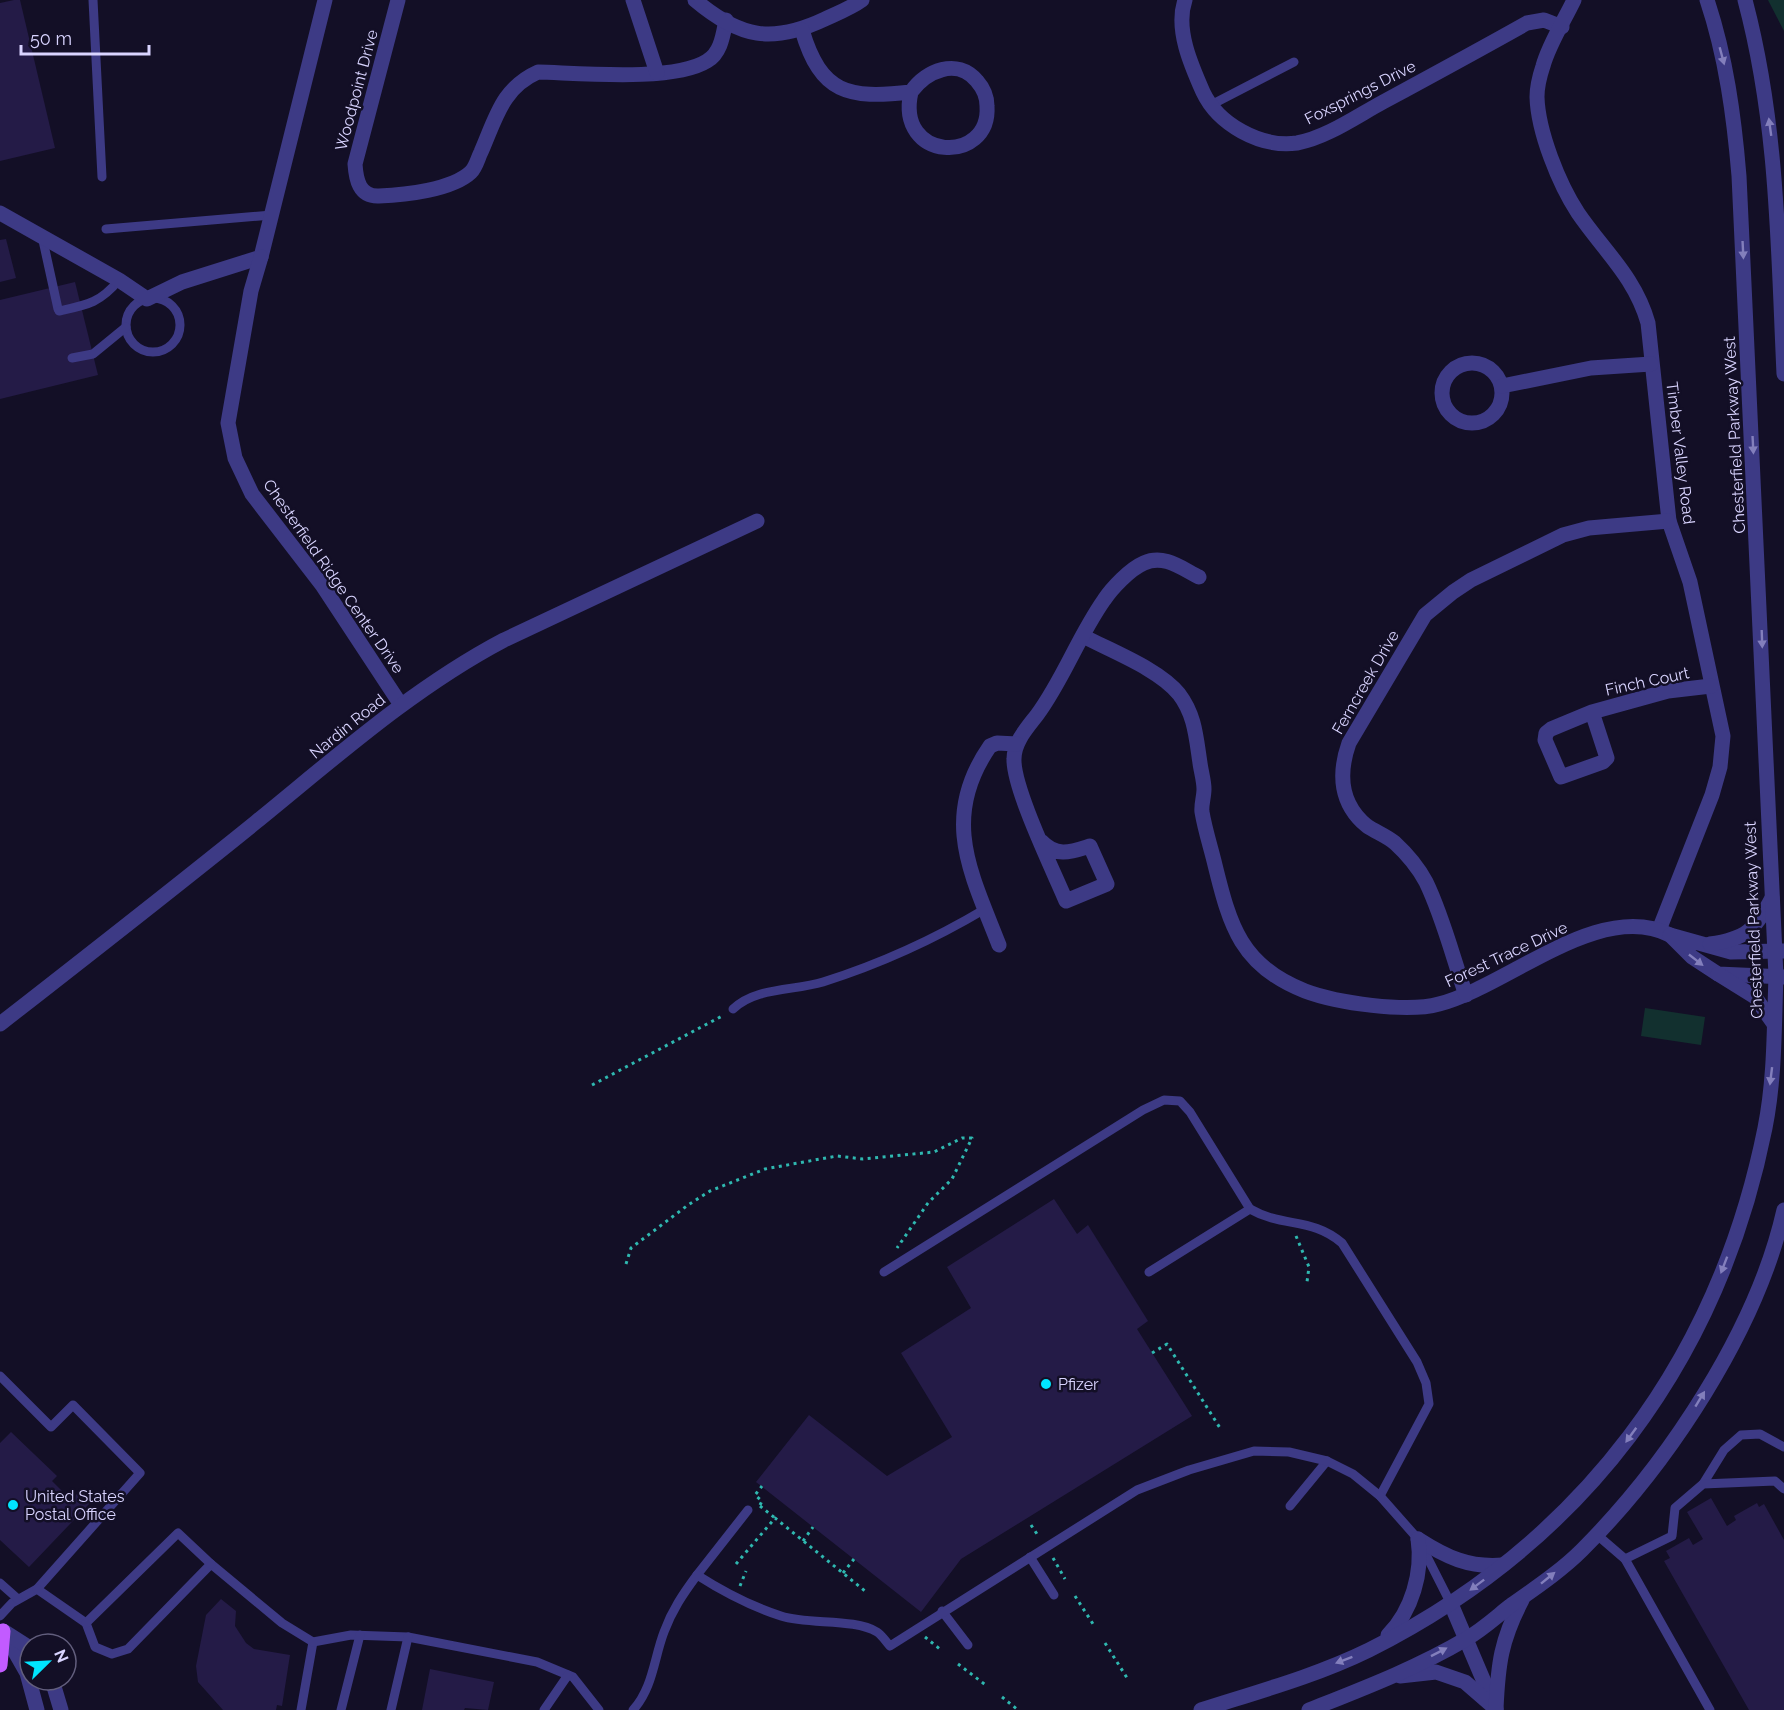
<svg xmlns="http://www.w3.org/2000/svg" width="1784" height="1710" font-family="Raleway,sans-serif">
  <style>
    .green { fill: #12302f }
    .building { fill: #241b47 }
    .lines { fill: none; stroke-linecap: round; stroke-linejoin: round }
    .path { stroke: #2fb8b0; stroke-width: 3; stroke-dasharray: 3 4.5; stroke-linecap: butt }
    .service { stroke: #3d3a85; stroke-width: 9 }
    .minor { stroke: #3d3a85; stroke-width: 15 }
    .tertiary { stroke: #3d3a85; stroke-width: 15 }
    .primary { stroke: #c25bff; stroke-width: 15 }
    .oneway { fill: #837fbc }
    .poi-dot { fill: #00e5ff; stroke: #130f26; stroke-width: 2 }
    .labels { text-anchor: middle; stroke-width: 5; stroke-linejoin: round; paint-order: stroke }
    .street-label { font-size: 16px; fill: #d9d4ff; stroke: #130f26 }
    .poi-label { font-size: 16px; fill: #d9d4ff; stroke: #130f26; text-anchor: start }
  </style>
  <rect width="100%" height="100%" fill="#130f26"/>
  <!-- green -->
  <g class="green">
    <path d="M 1768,0 L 1784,0 L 1784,31 L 1769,2 Z"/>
    <path d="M 1645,1008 L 1705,1017 L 1701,1045 L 1641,1036 Z"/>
  </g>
  <!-- building -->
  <g class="building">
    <path d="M 14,0 L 20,0 L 55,148 L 0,161 L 0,3 Z"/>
    <path d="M 6,239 L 16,278 L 0,282 L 0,240 Z"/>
    <path d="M 75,282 L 98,375 L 0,399 L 0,300 Z"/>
    <path d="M 1054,1199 L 1077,1234 L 1088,1225 L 1148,1321 L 1137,1329 L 1192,1416 L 961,1559 L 921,1612 L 756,1482 L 809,1415 L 887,1476 L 952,1437 L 901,1353 L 971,1308 L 947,1267 Z"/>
    <path d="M 11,1432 L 57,1476 L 52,1481 L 71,1500 L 79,1492 L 90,1503 L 29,1567 L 0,1540 L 0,1443 Z"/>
    <path d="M 1711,1498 L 1727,1526 L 1736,1520 L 1734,1516 L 1757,1503 L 1759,1507 L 1764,1504 L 1784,1540 L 1784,1710 L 1749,1710 L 1664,1561 L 1670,1558 L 1666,1551 L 1689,1538 L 1693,1545 L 1703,1539 L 1687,1512 Z"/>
    <path d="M 221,1599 L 236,1611 L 235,1626 L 246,1643 L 254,1649 L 290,1655 L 282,1706 L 277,1705 L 276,1710 L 223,1710 L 198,1682 L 196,1666 L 206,1615 Z"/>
    <path d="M 430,1669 L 494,1682 L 488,1710 L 465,1708 L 464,1710 L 422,1710 Z"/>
  </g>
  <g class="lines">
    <!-- path -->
    <g class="path">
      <path d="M 592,1085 L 724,1015"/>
      <path d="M 1296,1236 L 1309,1267 L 1307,1282"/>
      <path d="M 626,1264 L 631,1248 L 688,1205 L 710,1191 L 765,1169 L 837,1156 L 863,1159 L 934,1152 L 962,1138 L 972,1138 L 952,1179 L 928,1203 L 897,1248"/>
      <path d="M 1152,1353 L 1167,1344 L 1220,1428"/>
      <path d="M 760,1505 L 762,1501 L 755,1495 L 762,1486"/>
      <path d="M 760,1506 L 775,1518"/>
      <path d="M 1031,1525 L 1039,1537"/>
      <path d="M 803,1541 L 813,1527"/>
      <path d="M 1053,1558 L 1065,1579"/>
      <path d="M 736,1564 L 775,1518 L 865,1591"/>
      <path d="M 843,1573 L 854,1559"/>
      <path d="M 740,1586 L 746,1571"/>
      <path d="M 1075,1596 L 1095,1627"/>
      <path d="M 925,1637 L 941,1650"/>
      <path d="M 1105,1643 L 1129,1681"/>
      <path d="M 958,1664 L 987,1686"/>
      <path d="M 1002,1697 L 1018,1710"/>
    </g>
    <!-- service -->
    <g class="service">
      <path d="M 93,0 L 102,177"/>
      <path d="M 1209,106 L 1294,62"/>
      <path d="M 106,229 L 272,215"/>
      <path d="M 42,236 L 58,309"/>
      <circle cx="153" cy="325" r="27"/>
      <path d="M 59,311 C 87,305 100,303 119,280"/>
      <path d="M 72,358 L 93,354 L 126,327"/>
      <path d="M 733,1009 C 756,987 793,991 823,982 C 880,964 933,940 985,909"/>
      <path d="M 884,1272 L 1143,1110 L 1164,1100 L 1180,1101 L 1190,1112 L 1250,1209"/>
      <path d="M 1149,1272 L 1250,1209 C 1283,1228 1312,1217 1342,1243 L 1417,1362 L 1426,1383 L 1429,1404 L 1380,1496"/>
      <path d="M 0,1376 L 51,1427 L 73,1405 L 140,1473 L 37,1589 L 12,1603 L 0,1616"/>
      <path d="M 1703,1484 L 1724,1450 L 1741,1435 L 1760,1434 L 1784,1447"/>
      <path d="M 1290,1506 L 1327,1461"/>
      <path d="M 1596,1534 L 1625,1559 L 1710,1710"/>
      <path d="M 1030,1557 L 1054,1595"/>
      <path d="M 1625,1559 L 1672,1536 L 1675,1508 L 1703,1484 L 1775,1481 L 1784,1489"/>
      <path d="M 697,1575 L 748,1510"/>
      <path d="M 0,1583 L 18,1599"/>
      <path d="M 37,1589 L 86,1623 L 95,1647 L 112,1654 L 128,1649 L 211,1564 L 282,1623 L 313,1642 L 301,1710"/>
      <path d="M 942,1611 L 968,1645"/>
      <path d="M 86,1623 L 178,1533 L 211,1564"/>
      <path d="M 313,1642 L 351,1635 L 408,1637 L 537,1662 L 573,1677 L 599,1710"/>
      <path d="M 341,1710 L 360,1635"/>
      <path d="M 391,1710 L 408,1637"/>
      <path d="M 544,1710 L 568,1675"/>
      <path d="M 633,1710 C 653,1688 654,1658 664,1632 C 672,1610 683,1594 697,1575 C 722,1591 753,1607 781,1616 C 809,1625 854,1618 877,1632 C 882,1635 886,1642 890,1646 L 1137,1490 L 1189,1470 L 1254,1451 L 1289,1452 L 1327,1461 L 1353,1474 L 1380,1496 L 1418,1539 L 1451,1604"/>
    </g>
    <!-- minor -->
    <g class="minor">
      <path d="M 398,0 L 355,164 C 356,179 359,197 379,196 C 405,195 452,190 471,172 C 476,167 478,158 481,152 C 496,118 502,88 538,72 C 578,73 674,82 707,61 C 721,53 723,35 726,20"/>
      <path d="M 633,0 L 657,73"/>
      <path d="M 695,0 C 740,38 772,44 825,19 C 838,13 851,8 862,0"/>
      <path d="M 1185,0 C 1175,29 1191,65 1203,92 C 1218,124 1260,148 1297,143 C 1326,138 1357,116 1383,102 C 1431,76 1479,50 1527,23 L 1544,20 L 1562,27"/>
      <path d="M 1574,0 C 1564,21 1549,44 1543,66 C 1540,75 1537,88 1537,97 C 1538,132 1559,184 1578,213 C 1604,251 1635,277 1648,323 L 1669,521 L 1690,582 L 1723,736 L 1720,767 L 1712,795 L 1659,930"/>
      <path d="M 802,30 C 821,94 848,99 911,92 C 926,71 957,57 977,81 C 984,89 987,96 987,106 C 991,165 895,162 911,92"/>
      <path d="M 0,213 L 119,280 L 147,299 L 182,282 L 261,257 L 325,0"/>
      <path d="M 261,257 L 251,291 L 228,423 L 235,458 L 252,494 L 322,585 L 401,705"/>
      <circle cx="1472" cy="393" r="30"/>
      <path d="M 1502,386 L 1591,368 L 1651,364"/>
      <path d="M 1083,636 C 1111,651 1159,669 1179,694 C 1195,715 1196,737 1200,763 C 1201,771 1204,781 1204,789 C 1204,797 1201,805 1202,812 C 1205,830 1211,848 1215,865 C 1230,926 1241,966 1305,991 C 1337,1003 1407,1013 1439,1004 C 1508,986 1600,899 1670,935"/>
      <path d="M 1592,712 L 1607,758 L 1603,762 L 1561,777 L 1545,740 L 1546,733 L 1551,729 L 1592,712 L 1668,691 L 1711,686"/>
      <path d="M 1041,841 C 1057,858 1071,852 1090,846 L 1107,884 L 1066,901 C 1053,870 1013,788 1014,759 C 1014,742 1027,728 1037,715 C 1063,680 1078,637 1104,600 C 1112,588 1130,569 1144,563 C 1164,554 1181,568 1199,577"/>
      <path d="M 999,945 C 971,873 940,818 990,746 L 997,743 L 1017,744"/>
      <path d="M 1784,951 L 1731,952 L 1670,935 L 1692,957 L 1718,974 L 1784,977"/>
      <path d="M 1466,995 C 1453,958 1443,917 1426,882 C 1418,867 1407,854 1395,843 C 1387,836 1376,832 1367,826 C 1340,804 1338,774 1349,743 L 1425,615 L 1453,592 L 1471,580 L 1563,535 L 1589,528 L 1669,521"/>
      <path d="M 0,1024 C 86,957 172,890 256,822 C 336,757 413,688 504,640 L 757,521"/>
      <path d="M 1451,1604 L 1496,1710"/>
      <path d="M 3,1631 L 27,1673 L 37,1710"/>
      <path d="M 5,1632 L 30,1648"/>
      <path d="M 52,1680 L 61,1710"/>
    </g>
    <!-- tertiary -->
    <g class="tertiary">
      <path d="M 1745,0 C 1778,124 1778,247 1784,374"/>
      <path d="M 1710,944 C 1746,939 1755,930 1772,898"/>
      <path d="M 1718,974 L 1755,997 L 1774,1024"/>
      <path d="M 1418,1539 C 1446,1557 1469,1568 1503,1565"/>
      <path d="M 1388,1635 C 1412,1611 1423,1572 1418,1539"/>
      <path d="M 1400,1676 L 1436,1672 L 1465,1682 L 1496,1709"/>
      <path d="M 1496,1709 C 1498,1664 1501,1640 1522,1600"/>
      <path d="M 1201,1710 C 1257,1692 1316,1676 1369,1650 C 1582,1543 1718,1362 1765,1128 C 1775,1078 1774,1027 1776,976 L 1739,176 C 1734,116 1726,57 1707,0"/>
      <path d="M 1309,1710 C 1362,1689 1417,1668 1466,1639 C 1482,1630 1496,1617 1510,1606 C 1534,1589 1561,1571 1582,1550 C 1668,1464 1757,1330 1784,1210"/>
    </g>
    <!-- primary -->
    <path class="primary" d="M 0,1665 L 3,1631"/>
  </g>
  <!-- one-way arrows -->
  <defs><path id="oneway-solid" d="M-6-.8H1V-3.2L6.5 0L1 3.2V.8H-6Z" transform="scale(1.5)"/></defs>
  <g class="oneway">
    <use href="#oneway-solid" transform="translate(1722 56) rotate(75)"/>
    <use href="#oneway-solid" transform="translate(1770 127) rotate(-98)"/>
    <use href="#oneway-solid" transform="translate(1743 250) rotate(87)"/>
    <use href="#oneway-solid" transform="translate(1753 445) rotate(87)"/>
    <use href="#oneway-solid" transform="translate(1762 639) rotate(88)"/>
    <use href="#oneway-solid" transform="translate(1696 960) rotate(38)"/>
    <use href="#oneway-solid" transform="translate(1771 1076) rotate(97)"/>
    <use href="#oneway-solid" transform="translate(1724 1265) rotate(111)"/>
    <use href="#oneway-solid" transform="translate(1700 1399) rotate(-59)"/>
    <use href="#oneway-solid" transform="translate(1631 1435) rotate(126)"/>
    <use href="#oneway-solid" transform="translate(1548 1578) rotate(-39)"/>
    <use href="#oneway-solid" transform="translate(1477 1585) rotate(143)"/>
    <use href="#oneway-solid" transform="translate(1439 1652) rotate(-27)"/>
    <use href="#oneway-solid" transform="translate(1344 1660) rotate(159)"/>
  </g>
  <!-- markers -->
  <g class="poi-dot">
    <circle cx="1046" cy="1384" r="6"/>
    <circle cx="13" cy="1505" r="6"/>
  </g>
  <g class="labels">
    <!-- street labels -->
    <g class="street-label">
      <text transform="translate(356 90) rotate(-75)" y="6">Woodpoint Drive</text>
      <text transform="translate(1360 92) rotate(-27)" y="6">Foxsprings Drive</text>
      <text transform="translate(1734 435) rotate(-93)" y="6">Chesterfield Parkway West</text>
      <text transform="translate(1681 453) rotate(83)" y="6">Timber Valley Road</text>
      <text transform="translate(334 576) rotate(55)" y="6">Chesterfield Ridge Center Drive</text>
      <text transform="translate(1647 681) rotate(-12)" y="6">Finch Court</text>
      <text transform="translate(1365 682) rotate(-60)" y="6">Ferncreek Drive</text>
      <text transform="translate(347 726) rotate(-39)" y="6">Nardin Road</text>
      <text transform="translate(1753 920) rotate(-92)" y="6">Chesterfield Parkway West</text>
      <text transform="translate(1506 954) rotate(-25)" y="6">Forest Trace Drive</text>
    </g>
    <!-- poi labels -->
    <g class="poi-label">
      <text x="1058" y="1390">Pfizer</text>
      <text x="25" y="1502">United States<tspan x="25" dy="18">Postal Office</tspan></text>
    </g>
  </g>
  <!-- north arrow -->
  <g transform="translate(48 1662) rotate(66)"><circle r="28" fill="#130f26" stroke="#625e7d" stroke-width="1.5"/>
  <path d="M0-4.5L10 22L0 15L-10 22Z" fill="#00e5ff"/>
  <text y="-9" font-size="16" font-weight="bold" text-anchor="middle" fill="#d9d4ff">N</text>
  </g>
  <!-- scale -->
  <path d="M21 45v9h128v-9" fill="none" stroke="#d9d4ff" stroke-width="3"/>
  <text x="30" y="45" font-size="18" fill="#d9d4ff" stroke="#130f26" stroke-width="4.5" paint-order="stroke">50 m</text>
</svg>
